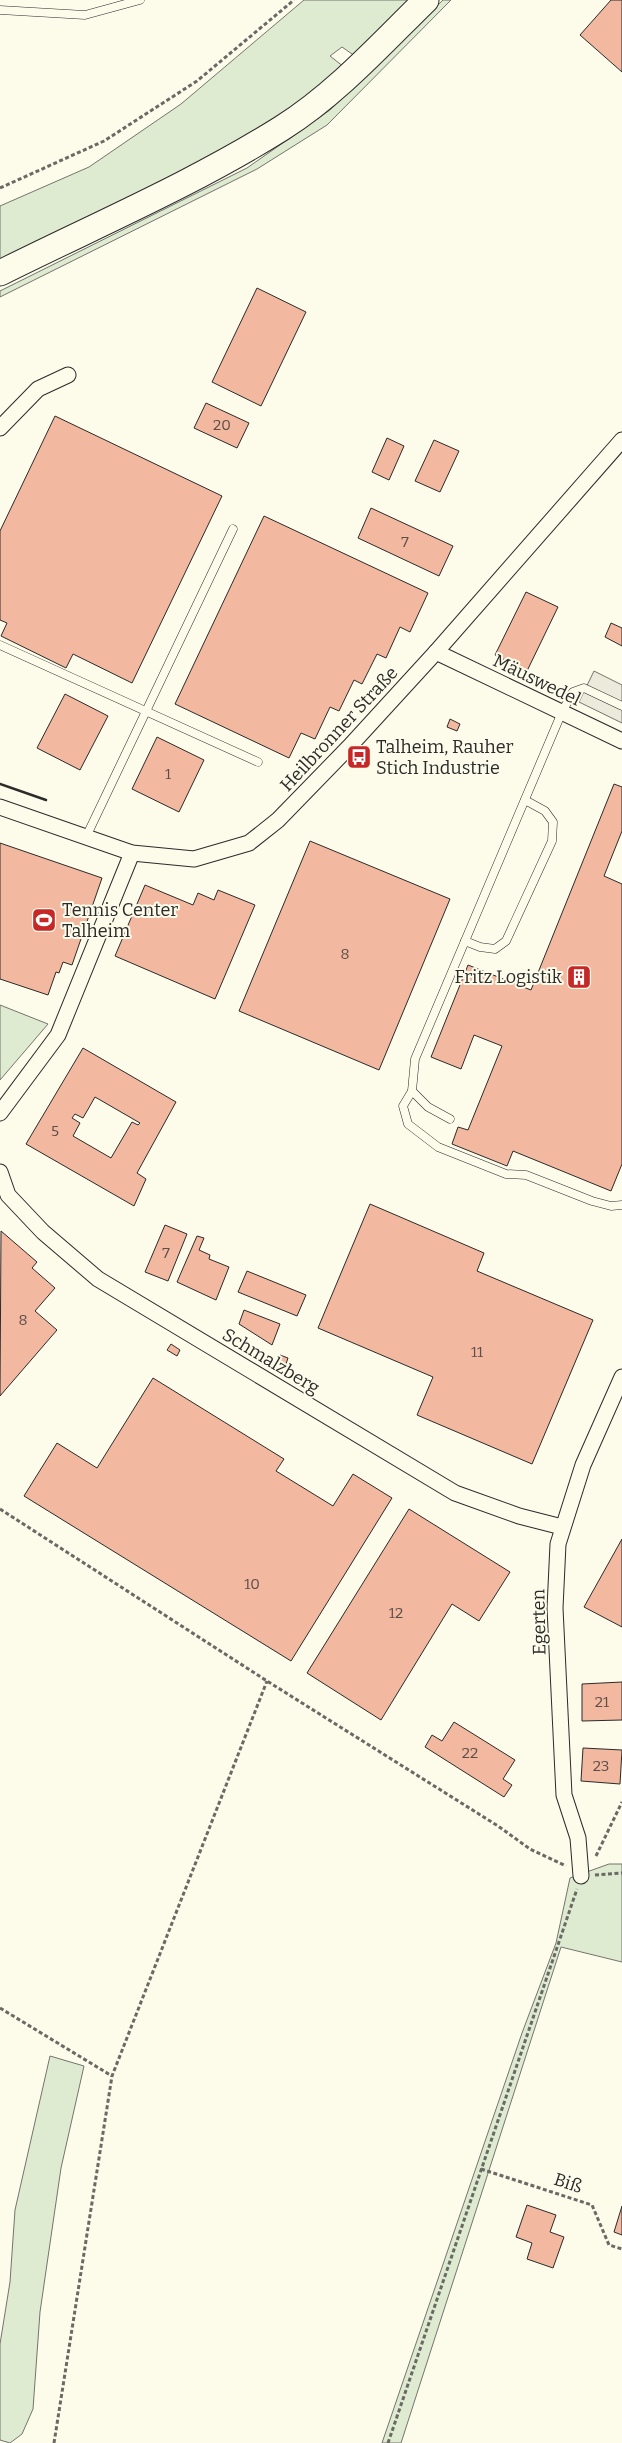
<svg xmlns="http://www.w3.org/2000/svg" width="622" height="2443" font-family="Bitter,serif">
  <style>
    .green { fill: #deebd1; stroke: #74746e }
    .parking { fill: #eceadb; stroke: #74746e }
    .building { fill: #f2b8a0; stroke: #2b2b2b; fill-rule: evenodd }
    .lines { fill: none; stroke-linecap: round; stroke-linejoin: round }
    .service-casing { stroke: #2b2b2b; stroke-width: 9 }
    .minor-casing { stroke: #2b2b2b; stroke-width: 17 }
    .primary-casing { stroke: #2b2b2b; stroke-width: 27 }
    .path { stroke: #6a6964; stroke-width: 3; stroke-dasharray: 4 2.5; stroke-linecap: butt }
    .service { stroke: #fdfbea; stroke-width: 8 }
    .minor { stroke: #fdfbea; stroke-width: 15 }
    .primary { stroke: #fdfbea; stroke-width: 25 }
    .wall { stroke: #2b2b2b; stroke-width: 2.5 }
    .labels { text-anchor: middle; stroke-width: 4; stroke-linejoin: round; paint-order: stroke }
    .number-label { font-size: 15px; fill: #5d4e48 }
    .street-label { font-size: 18px; fill: #2b2b2b; stroke: #fdfbea }
    .poi-label { font-size: 18px; fill: #2b2b2b; stroke: #fdfbea; text-anchor: start }
  </style>
  <rect width="100%" height="100%" fill="#fdfbea"/>
  <!-- green -->
  <g class="green">
    <path d="M 304,0 L 411,0 L 355,56 L 342,47 L 330,56 L 344,67 L 280,120 L 0,264 L 0,206 L 89,167 L 181,104 Z"/>
    <path d="M 443,0 L 451,0 L 327,125 L 257,169 L 0,297 L 0,291 L 247,168 L 330,110 Z"/>
    <path d="M 0,1005 L 48,1024 L 0,1080 Z"/>
    <path d="M 609,1864 L 622,1864 L 622,1962 L 561,1947 L 401,2443 L 382,2443 L 522,2033 L 556,1943 L 570,1878 Z"/>
    <path d="M 50,2056 L 84,2066 L 61,2168 L 40,2312 L 33,2409 L 22,2434 L 10,2443 L 0,2440 L 0,2344 L 10,2282 L 15,2210 Z"/>
  </g>
  <!-- parking -->
  <path class="parking" d="M 594,671 L 622,685 L 622,723 L 579,702 Z"/>
  <!-- building -->
  <g class="building">
    <path d="M 611,0 L 622,0 L 622,72 L 580,35 Z"/>
    <path d="M 257,288 L 306,312 L 261,406 L 212,382 Z"/>
    <path d="M 206,403 L 249,423 L 237,448 L 194,428 Z"/>
    <path d="M 55,416 L 222,496 L 132,683 L 73,654 L 66,668 L 1,636 L 7,623 L 0,620 L 0,531 Z"/>
    <path d="M 387,438 L 404,446 L 389,480 L 372,472 Z"/>
    <path d="M 434,440 L 459,451 L 440,492 L 415,481 Z"/>
    <path d="M 371,508 L 453,546 L 439,576 L 358,538 Z"/>
    <path d="M 264,516 L 428,593 L 410,632 L 400,627 L 386,658 L 377,654 L 362,684 L 354,680 L 339,711 L 330,707 L 315,739 L 301,733 L 289,758 L 175,704 Z"/>
    <path d="M 526,592 L 558,607 L 527,671 L 495,655 Z"/>
    <path d="M 611,623 L 622,628 L 622,646 L 605,637 Z"/>
    <path d="M 65,694 L 108,716 L 80,770 L 37,748 Z"/>
    <path d="M 450,719 L 460,724 L 457,731 L 447,727 Z"/>
    <path d="M 157,737 L 204,760 L 179,812 L 132,789 Z"/>
    <path d="M 614,784 L 622,787 L 622,831 L 604,876 L 622,884 L 622,1164 L 611,1191 L 513,1151 L 507,1166 L 452,1144 L 458,1127 L 468,1130 L 502,1046 L 474,1035 L 461,1069 L 431,1057 L 468,965 L 531,990 Z"/>
    <path d="M 310,841 L 450,899 L 379,1070 L 239,1011 Z"/>
    <path d="M 0,843 L 102,878 L 72,965 L 63,962 L 59,973 L 56,972 L 48,995 L 0,979 Z"/>
    <path d="M 145,885 L 193,905 L 198,893 L 214,900 L 218,890 L 255,905 L 215,999 L 115,956 Z"/>
    <path d="M 83,1048 L 176,1102 L 137,1173 L 146,1179 L 134,1206 L 26,1144 ZM 95,1097 L 140,1123 L 138,1125 L 132,1122 L 111,1158 L 73,1136 L 80,1123 L 72,1118 L 75,1114 L 83,1118 Z"/>
    <path d="M 370,1204 L 484,1253 L 477,1271 L 593,1320 L 532,1464 L 417,1415 L 433,1377 L 318,1328 Z"/>
    <path d="M 165,1225 L 187,1234 L 168,1281 L 145,1272 Z"/>
    <path d="M 1,1231 L 37,1262 L 32,1268 L 55,1288 L 35,1311 L 57,1330 L 0,1396 Z"/>
    <path d="M 197,1236 L 204,1238 L 199,1250 L 210,1255 L 209,1259 L 229,1267 L 216,1300 L 177,1282 Z"/>
    <path d="M 247,1271 L 306,1295 L 297,1316 L 238,1292 Z"/>
    <path d="M 244,1310 L 280,1324 L 272,1345 L 239,1324 Z"/>
    <path d="M 171,1344 L 180,1350 L 177,1356 L 167,1350 Z"/>
    <path d="M 280,1355 L 288,1358 L 286,1364 L 278,1362 Z"/>
    <path d="M 153,1378 L 284,1459 L 276,1471 L 333,1506 L 353,1474 L 392,1498 L 291,1661 L 24,1496 L 57,1443 L 97,1468 Z"/>
    <path d="M 409,1509 L 510,1572 L 479,1621 L 452,1604 L 381,1720 L 307,1673 Z"/>
    <path d="M 622,1539 L 622,1627 L 584,1607 Z"/>
    <path d="M 622,1682 L 622,1720 L 582,1721 L 582,1684 Z"/>
    <path d="M 454,1722 L 515,1760 L 503,1779 L 512,1785 L 504,1797 L 425,1747 L 432,1735 L 442,1741 Z"/>
    <path d="M 583,1748 L 622,1750 L 620,1784 L 581,1781 Z"/>
    <path d="M 527,2205 L 556,2215 L 550,2232 L 564,2237 L 553,2268 L 527,2259 L 532,2243 L 516,2237 Z"/>
    <path d="M 622,2206 L 622,2235 L 614,2232 Z"/>
  </g>
  <g class="lines">
    <defs>
      <g id="service">
        <path d="M 0,10 L 85,15 L 140,0"/>
        <path d="M 0,645 L 258,762"/>
        <path d="M 86,837 L 233,529"/>
        <path d="M 465,941 L 480,947 L 495,949 L 506,941 L 552,841 L 553,822 L 545,811 L 525,800"/>
        <path d="M 412,1091 L 403,1106 L 408,1124 L 438,1147 L 506,1174 L 526,1175 L 592,1201 L 611,1206 L 622,1205"/>
        <path d="M 450,1119 L 428,1107 L 412,1091 L 415,1059 L 562,712 L 573,692 L 584,688 L 622,706"/>
      </g>
      <g id="minor">
        <path d="M 0,428 L 38,389 L 68,375"/>
        <path d="M 436,652 L 622,741"/>
        <path d="M 0,807 L 132,853 L 194,859 L 249,843 L 278,820 L 349,747 L 436,652 L 622,440"/>
        <path d="M 0,1113 L 58,1035 L 132,853"/>
        <path d="M 0,1172 L 8,1195 L 43,1232 L 98,1279 L 455,1493 L 519,1516 L 562,1527"/>
        <path d="M 581,1876 L 578,1838 L 564,1795 L 555,1608 L 558,1544 L 583,1465 L 622,1377"/>
      </g>
      <path id="primary" d="M 0,273 C 94,226 193,184 282,128 C 336,94 381,44 426,0"/>
    </defs>
    <!-- service casing -->
    <use href="#service" class="service-casing"/>
    <!-- minor casing -->
    <use href="#minor" class="minor-casing"/>
    <!-- primary casing -->
    <use href="#primary" class="primary-casing"/>
    <!-- path -->
    <g class="path">
      <path d="M 0,188 L 104,141 L 197,81 L 294,0"/>
      <path d="M 0,1509 L 267,1681 L 498,1826 L 530,1849 L 566,1866"/>
      <path d="M 596,1856 L 622,1802"/>
      <path d="M 595,1875 L 622,1873"/>
      <path d="M 0,2008 L 112,2076"/>
      <path d="M 481,2169 L 592,2205 L 609,2245 L 622,2249"/>
      <path d="M 54,2443 L 112,2076 L 267,1681"/>
      <path d="M 388,2443 L 577,1889"/>
    </g>
    <!-- service -->
    <use href="#service" class="service"/>
    <!-- minor -->
    <use href="#minor" class="minor"/>
    <!-- primary -->
    <use href="#primary" class="primary"/>
    <!-- wall -->
    <path class="wall" d="M 0,784 L 46,800"/>
  </g>
  <!-- icons -->
  <defs>
    <symbol id="bus-square" viewBox="-11 -11 22 22"><rect x="-9" y="-9" width="18" height="18" rx="4" fill="#c62828" stroke="#fdfbea"/><path d="M-5-6H5V4H4V6H2V4H-2V6H-4V4H-5ZM-3.5-4V0h7V-4ZM-3.5 1.2v1.5H-2V1.2ZM2 1.2v1.5H3.5V1.2Z" fill="#fff"/></symbol>
    <symbol id="stadium-square" viewBox="-11 -11 22 22"><rect x="-9" y="-9" width="18" height="18" rx="4" fill="#c62828" stroke="#fdfbea"/><path d="M0-5a6.5 5 0 1 0 0 10a6.5 5 0 1 0 0-10ZM-3.5-1.8h7v3.6h-7Z" fill="#fff"/></symbol>
    <symbol id="building-square" viewBox="-11 -11 22 22"><rect x="-9" y="-9" width="18" height="18" rx="4" fill="#c62828" stroke="#fdfbea"/><path d="M-4-6H4V6H1V3H-1V6H-4ZM-2.5-4.3h1.7v1.8h-1.7ZM.8-4.3h1.7v1.8H.8ZM-2.5-1h1.7V.8h-1.7ZM.8-1h1.7V.8H.8Z" fill="#fff"/></symbol>
  </defs>
  <g fill-rule="evenodd">
    <use href="#bus-square" x="345" y="743" width="28" height="28"/>
    <use href="#stadium-square" x="30" y="906" width="28" height="28"/>
    <use href="#building-square" x="565" y="963" width="28" height="28"/>
  </g>
  <g class="labels">
    <!-- number labels -->
    <g class="number-label">
      <text x="222" y="430">20</text>
      <text x="405" y="547">7</text>
      <text x="168" y="779">1</text>
      <text x="345" y="959">8</text>
      <text x="55" y="1136">5</text>
      <text x="166" y="1258">7</text>
      <text x="23" y="1325">8</text>
      <text x="477" y="1357">11</text>
      <text x="252" y="1589">10</text>
      <text x="396" y="1618">12</text>
      <text x="602" y="1707">21</text>
      <text x="470" y="1758">22</text>
      <text x="601" y="1771">23</text>
    </g>
    <!-- street labels -->
    <g class="street-label">
      <text transform="translate(537 680) rotate(26)" y="6">Mäuswedel</text>
      <text transform="translate(339 729) rotate(-47)" y="6">Heilbronner Straße</text>
      <text transform="translate(271 1361) rotate(31)" y="6">Schmalzberg</text>
      <text transform="translate(539 1622) rotate(-91)" y="6">Egerten</text>
      <text transform="translate(568 2183) rotate(18)" y="6">Biß</text>
    </g>
    <!-- poi labels -->
    <g class="poi-label">
      <text x="376" y="753">Talheim, Rauher<tspan x="376" dy="21">Stich Industrie</tspan></text>
      <text x="62" y="916">Tennis Center<tspan x="62" dy="21">Talheim</tspan></text>
      <text x="562" y="983" text-anchor="end">Fritz Logistik</text>
    </g>
  </g>
</svg>
